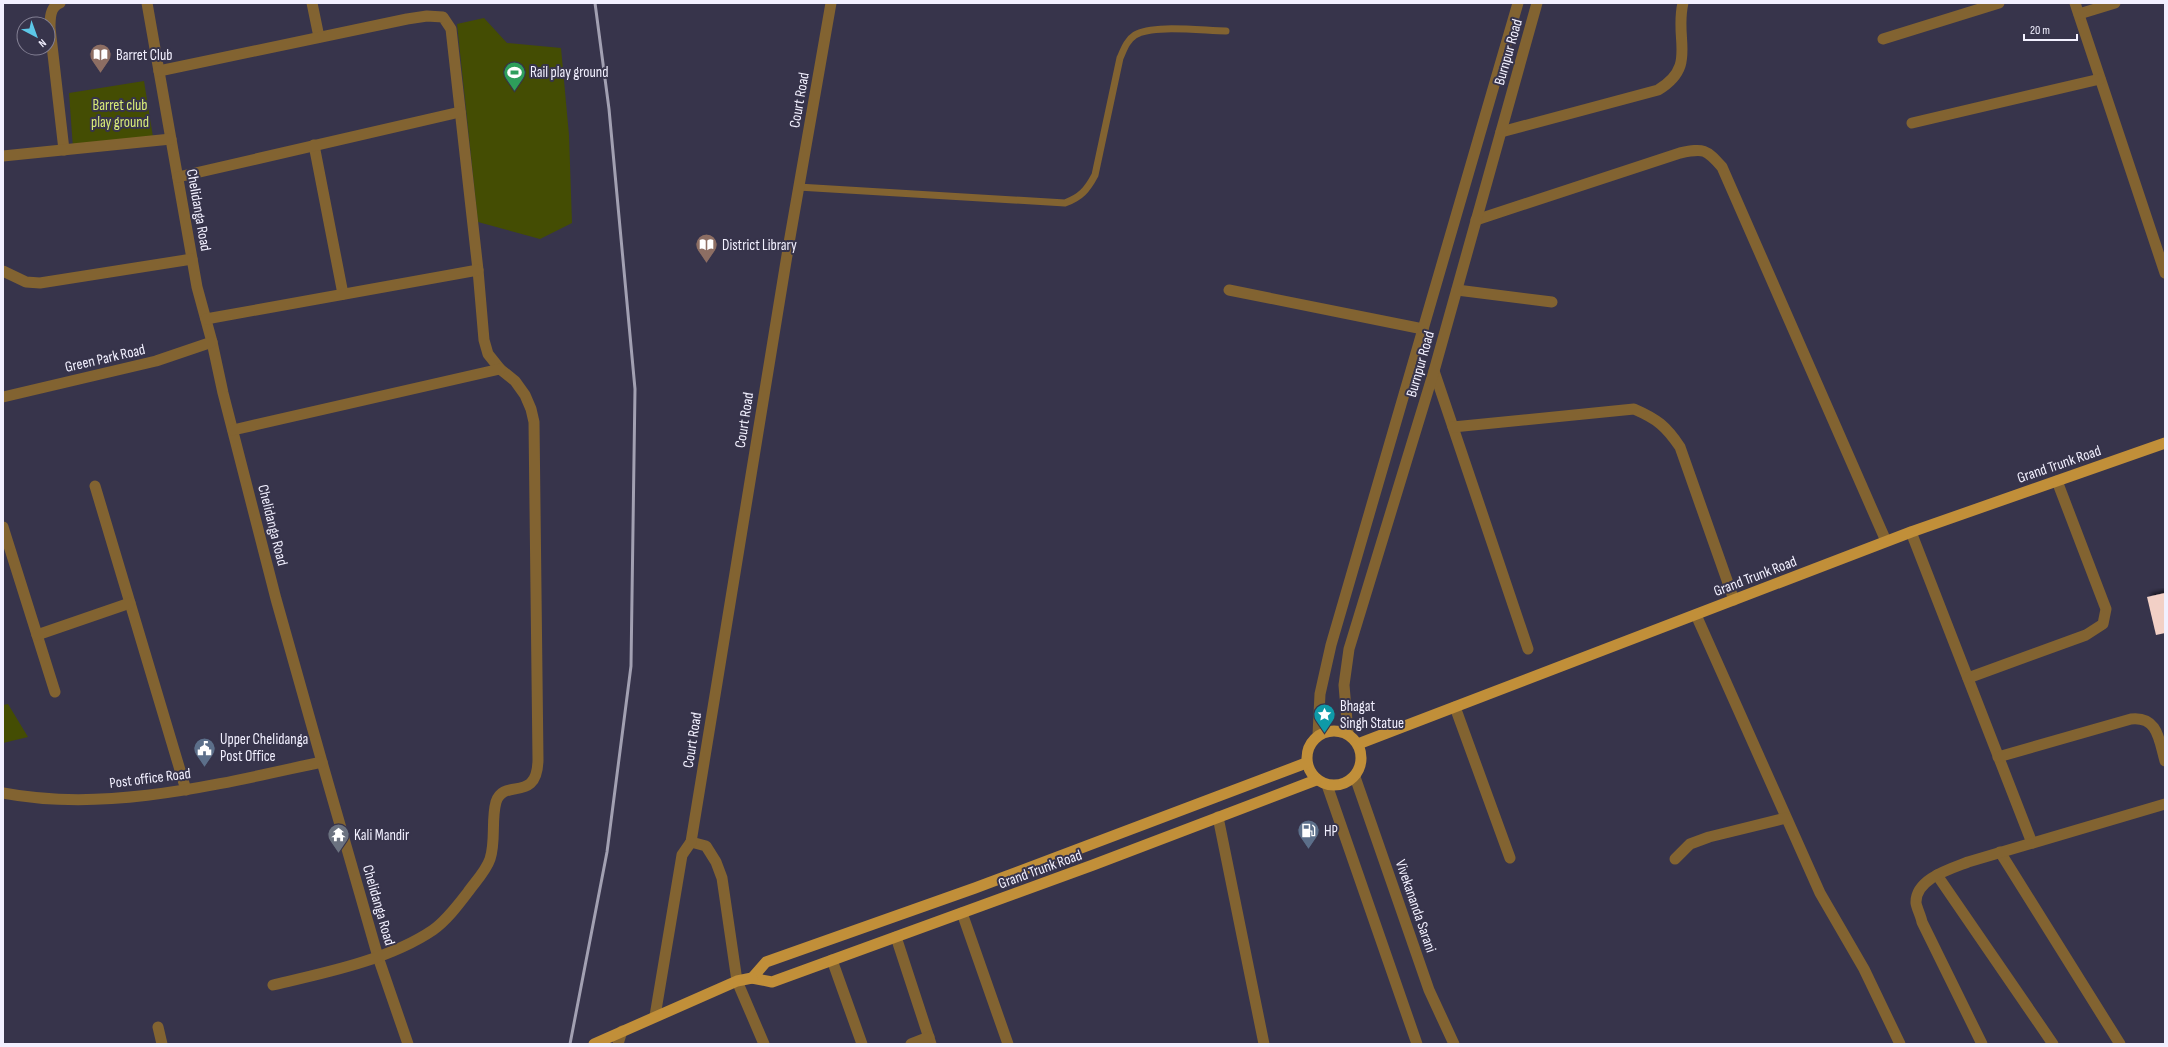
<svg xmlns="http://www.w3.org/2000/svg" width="2168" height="1047" font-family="'Sofia Sans Condensed',sans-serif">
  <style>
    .green { fill: #444d03 }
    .building { fill: #f2d0c6; filter: url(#shadow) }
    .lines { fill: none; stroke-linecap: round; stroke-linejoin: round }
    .service { stroke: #826331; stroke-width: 7 }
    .minor { stroke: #826331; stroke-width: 11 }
    .tertiary { stroke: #826331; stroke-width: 11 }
    .primary { stroke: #c18f39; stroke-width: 11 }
    .rail { stroke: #a2a0b2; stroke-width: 3 }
    .labels { text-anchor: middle; stroke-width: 4; stroke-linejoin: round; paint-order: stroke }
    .street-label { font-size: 15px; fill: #f2f0ff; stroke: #37344b }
    .poi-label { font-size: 15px; fill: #f2f0ff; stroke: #37344b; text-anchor: start }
    .park-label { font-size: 15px; fill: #d9ec78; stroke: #37344b }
  </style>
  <defs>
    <filter id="shadow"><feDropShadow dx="3.5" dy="-3.5" stdDeviation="2" flood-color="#0009"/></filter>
  </defs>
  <rect width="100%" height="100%" fill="#37344b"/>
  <!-- green -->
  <g class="green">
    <path d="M 484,18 L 507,43 L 561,48 L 569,135 L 572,223 L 540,239 L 478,222 L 457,24 Z"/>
    <path d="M 144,81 L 153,137 L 73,148 L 69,93 Z"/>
    <path d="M 8,704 L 28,737 L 3,743 L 3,705 Z"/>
  </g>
  <!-- building -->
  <path class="building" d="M 2165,593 L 2165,633 L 2156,635 L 2147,597 Z"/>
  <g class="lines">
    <!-- service -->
    <path class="service" d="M 798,187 L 1065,203 C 1081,197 1087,190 1095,175 L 1120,58 C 1124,49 1127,40 1135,35 C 1152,24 1205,31 1226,31"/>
    <!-- minor -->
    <g class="minor">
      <path d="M 60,3 C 50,7 50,18 50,28 L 64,150"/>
      <path d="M 147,3 L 197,287 L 212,342 L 223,393 L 276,599 L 322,762 L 378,957 L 408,1044"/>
      <path d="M 312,3 L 319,37"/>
      <path d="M 2075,3 L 2165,273"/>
      <path d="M 2079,14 L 2115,3"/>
      <path d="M 1883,39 L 1999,3"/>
      <path d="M 159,71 L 407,19 L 427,16 L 443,17 L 451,29 L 478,270 L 484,340 L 488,354 L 500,369 L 515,381 L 525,395 L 531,409 L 534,422 L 538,760 C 537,804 504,777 496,802 C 491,820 496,841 490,859 C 486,871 475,882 468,892 C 458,905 447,920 433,930 C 389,960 324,973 273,985"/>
      <path d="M 1912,123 L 2100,79"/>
      <path d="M 1501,132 L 1658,90 C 1698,66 1674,40 1683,3"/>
      <path d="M 314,145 L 343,294"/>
      <path d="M 3,156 L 171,139"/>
      <path d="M 178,177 L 460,112"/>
      <path d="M 1476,220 L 1680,153 C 1704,148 1706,149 1722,167 L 1886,541"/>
      <path d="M 3,271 L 26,282 L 40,283 L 192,259"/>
      <path d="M 1229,290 L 1423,329"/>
      <path d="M 1457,290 L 1552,302"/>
      <path d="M 206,319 L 478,270"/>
      <path d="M 1434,371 L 1528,649"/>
      <path d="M 3,397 L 156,361 L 212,342"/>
      <path d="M 1453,427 L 1634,409 C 1657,419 1666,426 1680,447 L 1734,600"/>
      <path d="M 233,430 L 500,369"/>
      <path d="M 95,486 L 186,790"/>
      <path d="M 3,527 L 55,692"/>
      <path d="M 1911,532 L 2032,843"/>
      <path d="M 1696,615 L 1820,893 L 1864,969 L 1900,1044"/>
      <path d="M 37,635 L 130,603"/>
      <path d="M 1968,678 L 2086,635 L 2103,624 L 2106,609 L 2057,481"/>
      <path d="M 1455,707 L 1510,858"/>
      <path d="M 1998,757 L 2131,719 C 2158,716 2159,740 2165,761"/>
      <path d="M 3,793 C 108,813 219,784 322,762"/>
      <path d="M 1218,817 L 1264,1044"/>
      <path d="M 2000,852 L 2120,1044"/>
      <path d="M 1675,859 L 1690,844 L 1709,837 L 1786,818"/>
      <path d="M 1937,875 L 2053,1044"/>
      <path d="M 962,913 L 1008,1044"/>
      <path d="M 896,937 L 931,1044"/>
      <path d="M 832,960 L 862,1044"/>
      <path d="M 737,981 L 764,1044"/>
      <path d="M 158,1027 L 162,1044"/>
      <path d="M 618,1044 L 622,1031"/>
      <path d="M 911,1044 L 929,1037"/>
      <path d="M 1982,1044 L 1922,922 C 1921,916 1917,909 1916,903 C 1915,879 1950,869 1968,862 L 2165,804"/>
    </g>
    <!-- tertiary -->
    <g class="tertiary">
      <path d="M 1348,733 L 1344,685 L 1349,649 L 1434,371 L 1537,3"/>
      <path d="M 1318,735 L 1320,694 L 1331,645 L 1518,3"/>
      <path d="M 1355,777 L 1429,990 L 1454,1044"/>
      <path d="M 1327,785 L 1417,1044"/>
      <path d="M 691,842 L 706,846 L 716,862 L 722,878 L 737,981"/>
      <path d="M 655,1016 L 682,855 L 691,842 L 789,243 L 831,3"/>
    </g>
    <!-- primary -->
    <g class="primary">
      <circle cx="1334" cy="758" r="27"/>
      <path d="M 1358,744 L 1911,532 L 2165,443"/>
      <path d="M 1306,763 L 975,888 L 766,962 L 752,978 L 772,982 L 1093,865 L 1316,780"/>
      <path d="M 594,1044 L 737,981 L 752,978"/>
    </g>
    <!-- rail -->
    <path class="rail" d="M 570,1044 L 607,852 L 631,666 L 635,389 L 609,109 L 595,3"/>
  </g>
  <!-- icons -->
  <defs>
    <symbol id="library-pin" viewBox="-11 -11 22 30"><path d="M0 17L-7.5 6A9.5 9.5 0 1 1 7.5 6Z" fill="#8d6e63" stroke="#37344b"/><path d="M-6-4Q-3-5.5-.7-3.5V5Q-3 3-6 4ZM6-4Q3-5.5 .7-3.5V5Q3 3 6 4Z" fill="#fff"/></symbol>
    <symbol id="stadium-pin" viewBox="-11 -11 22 30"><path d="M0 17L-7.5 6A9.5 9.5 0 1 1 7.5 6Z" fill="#2e9e5b" stroke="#37344b"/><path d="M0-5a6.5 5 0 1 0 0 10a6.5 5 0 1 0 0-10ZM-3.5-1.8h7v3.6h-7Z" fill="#fff"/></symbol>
    <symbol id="sight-pin" viewBox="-11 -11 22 30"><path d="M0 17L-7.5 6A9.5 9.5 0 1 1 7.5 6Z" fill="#0f9aa8" stroke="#37344b"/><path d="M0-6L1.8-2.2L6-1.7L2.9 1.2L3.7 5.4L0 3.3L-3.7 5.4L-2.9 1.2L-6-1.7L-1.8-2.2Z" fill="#fff"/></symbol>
    <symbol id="civic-pin" viewBox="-11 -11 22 30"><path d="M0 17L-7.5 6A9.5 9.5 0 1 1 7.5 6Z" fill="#5c6f8a" stroke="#37344b"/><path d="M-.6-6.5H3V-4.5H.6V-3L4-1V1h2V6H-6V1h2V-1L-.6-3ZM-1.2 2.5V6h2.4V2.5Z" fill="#fff"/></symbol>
    <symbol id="fuel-pin" viewBox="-11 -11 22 30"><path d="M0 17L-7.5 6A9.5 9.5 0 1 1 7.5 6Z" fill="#5c6f8a" stroke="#37344b"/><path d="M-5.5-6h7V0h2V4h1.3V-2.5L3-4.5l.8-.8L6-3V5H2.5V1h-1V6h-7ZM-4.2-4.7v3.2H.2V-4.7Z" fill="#fff"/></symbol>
    <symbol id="temple-pin" viewBox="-11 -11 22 30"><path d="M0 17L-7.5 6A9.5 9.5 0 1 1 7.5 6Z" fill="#6b7280" stroke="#37344b"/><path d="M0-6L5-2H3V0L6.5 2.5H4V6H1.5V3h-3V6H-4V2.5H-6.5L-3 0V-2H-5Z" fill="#fff"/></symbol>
  </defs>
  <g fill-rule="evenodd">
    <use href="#library-pin" x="88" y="42" width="25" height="34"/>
    <use href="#stadium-pin" x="502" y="60" width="25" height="34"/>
    <use href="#library-pin" x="694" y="232" width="25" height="34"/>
    <use href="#sight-pin" x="1312" y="702" width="25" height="34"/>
    <use href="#civic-pin" x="192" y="736" width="25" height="34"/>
    <use href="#fuel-pin" x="1296" y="818" width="25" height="34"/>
    <use href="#temple-pin" x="326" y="822" width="25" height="34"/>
  </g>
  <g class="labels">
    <!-- street labels -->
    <g class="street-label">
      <text transform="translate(1508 52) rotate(-74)" y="5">Burnpur Road</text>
      <text transform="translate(799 100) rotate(-80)" y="5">Court Road</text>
      <text transform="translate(199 210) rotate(80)" y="5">Chelidanga Road</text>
      <text transform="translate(105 358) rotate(-13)" y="5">Green Park Road</text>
      <text transform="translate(1420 364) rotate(-74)" y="5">Burnpur Road</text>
      <text transform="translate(744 420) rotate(-81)" y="5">Court Road</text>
      <text transform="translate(2059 464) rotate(-19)" y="5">Grand Trunk Road</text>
      <text transform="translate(273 525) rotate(76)" y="5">Chelidanga Road</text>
      <text transform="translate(1755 576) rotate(-21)" y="5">Grand Trunk Road</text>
      <text transform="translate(692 740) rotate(-81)" y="5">Court Road</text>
      <text transform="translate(150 778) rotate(-7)" y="5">Post office Road</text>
      <text transform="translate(1040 869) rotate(-20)" y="5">Grand Trunk Road</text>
      <text transform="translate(379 905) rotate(74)" y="5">Chelidanga Road</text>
      <text transform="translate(1416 906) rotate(71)" y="5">Vivekananda Sarani</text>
    </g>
    <!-- poi labels -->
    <g class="poi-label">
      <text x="116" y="60">Barret Club</text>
      <text x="530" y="77">Rail play ground</text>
      <text x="722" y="250">District Library</text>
      <text x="1340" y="711">Bhagat<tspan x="1340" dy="17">Singh Statue</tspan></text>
      <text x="220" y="744">Upper Chelidanga<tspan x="220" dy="17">Post Office</tspan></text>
      <text x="1324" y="836">HP</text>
      <text x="354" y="840">Kali Mandir</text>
    </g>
    <!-- park labels -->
    <g class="park-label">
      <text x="120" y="110">Barret club<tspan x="120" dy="17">play ground</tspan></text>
    </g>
  </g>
  <!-- border -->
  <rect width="2168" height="1047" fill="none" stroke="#f2f0ff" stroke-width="8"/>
  <!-- north arrow -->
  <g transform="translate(36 36) rotate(139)"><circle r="19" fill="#37344b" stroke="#827f93"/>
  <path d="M0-3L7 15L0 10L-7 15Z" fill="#5cc7e7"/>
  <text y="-6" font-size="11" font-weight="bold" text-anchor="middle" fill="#f2f0ff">N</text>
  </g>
  <!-- scale -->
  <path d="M2024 34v6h53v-6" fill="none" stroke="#f2f0ff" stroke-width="2"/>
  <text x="2030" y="34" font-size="12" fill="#f2f0ff" stroke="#37344b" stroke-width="3" paint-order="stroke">20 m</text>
</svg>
